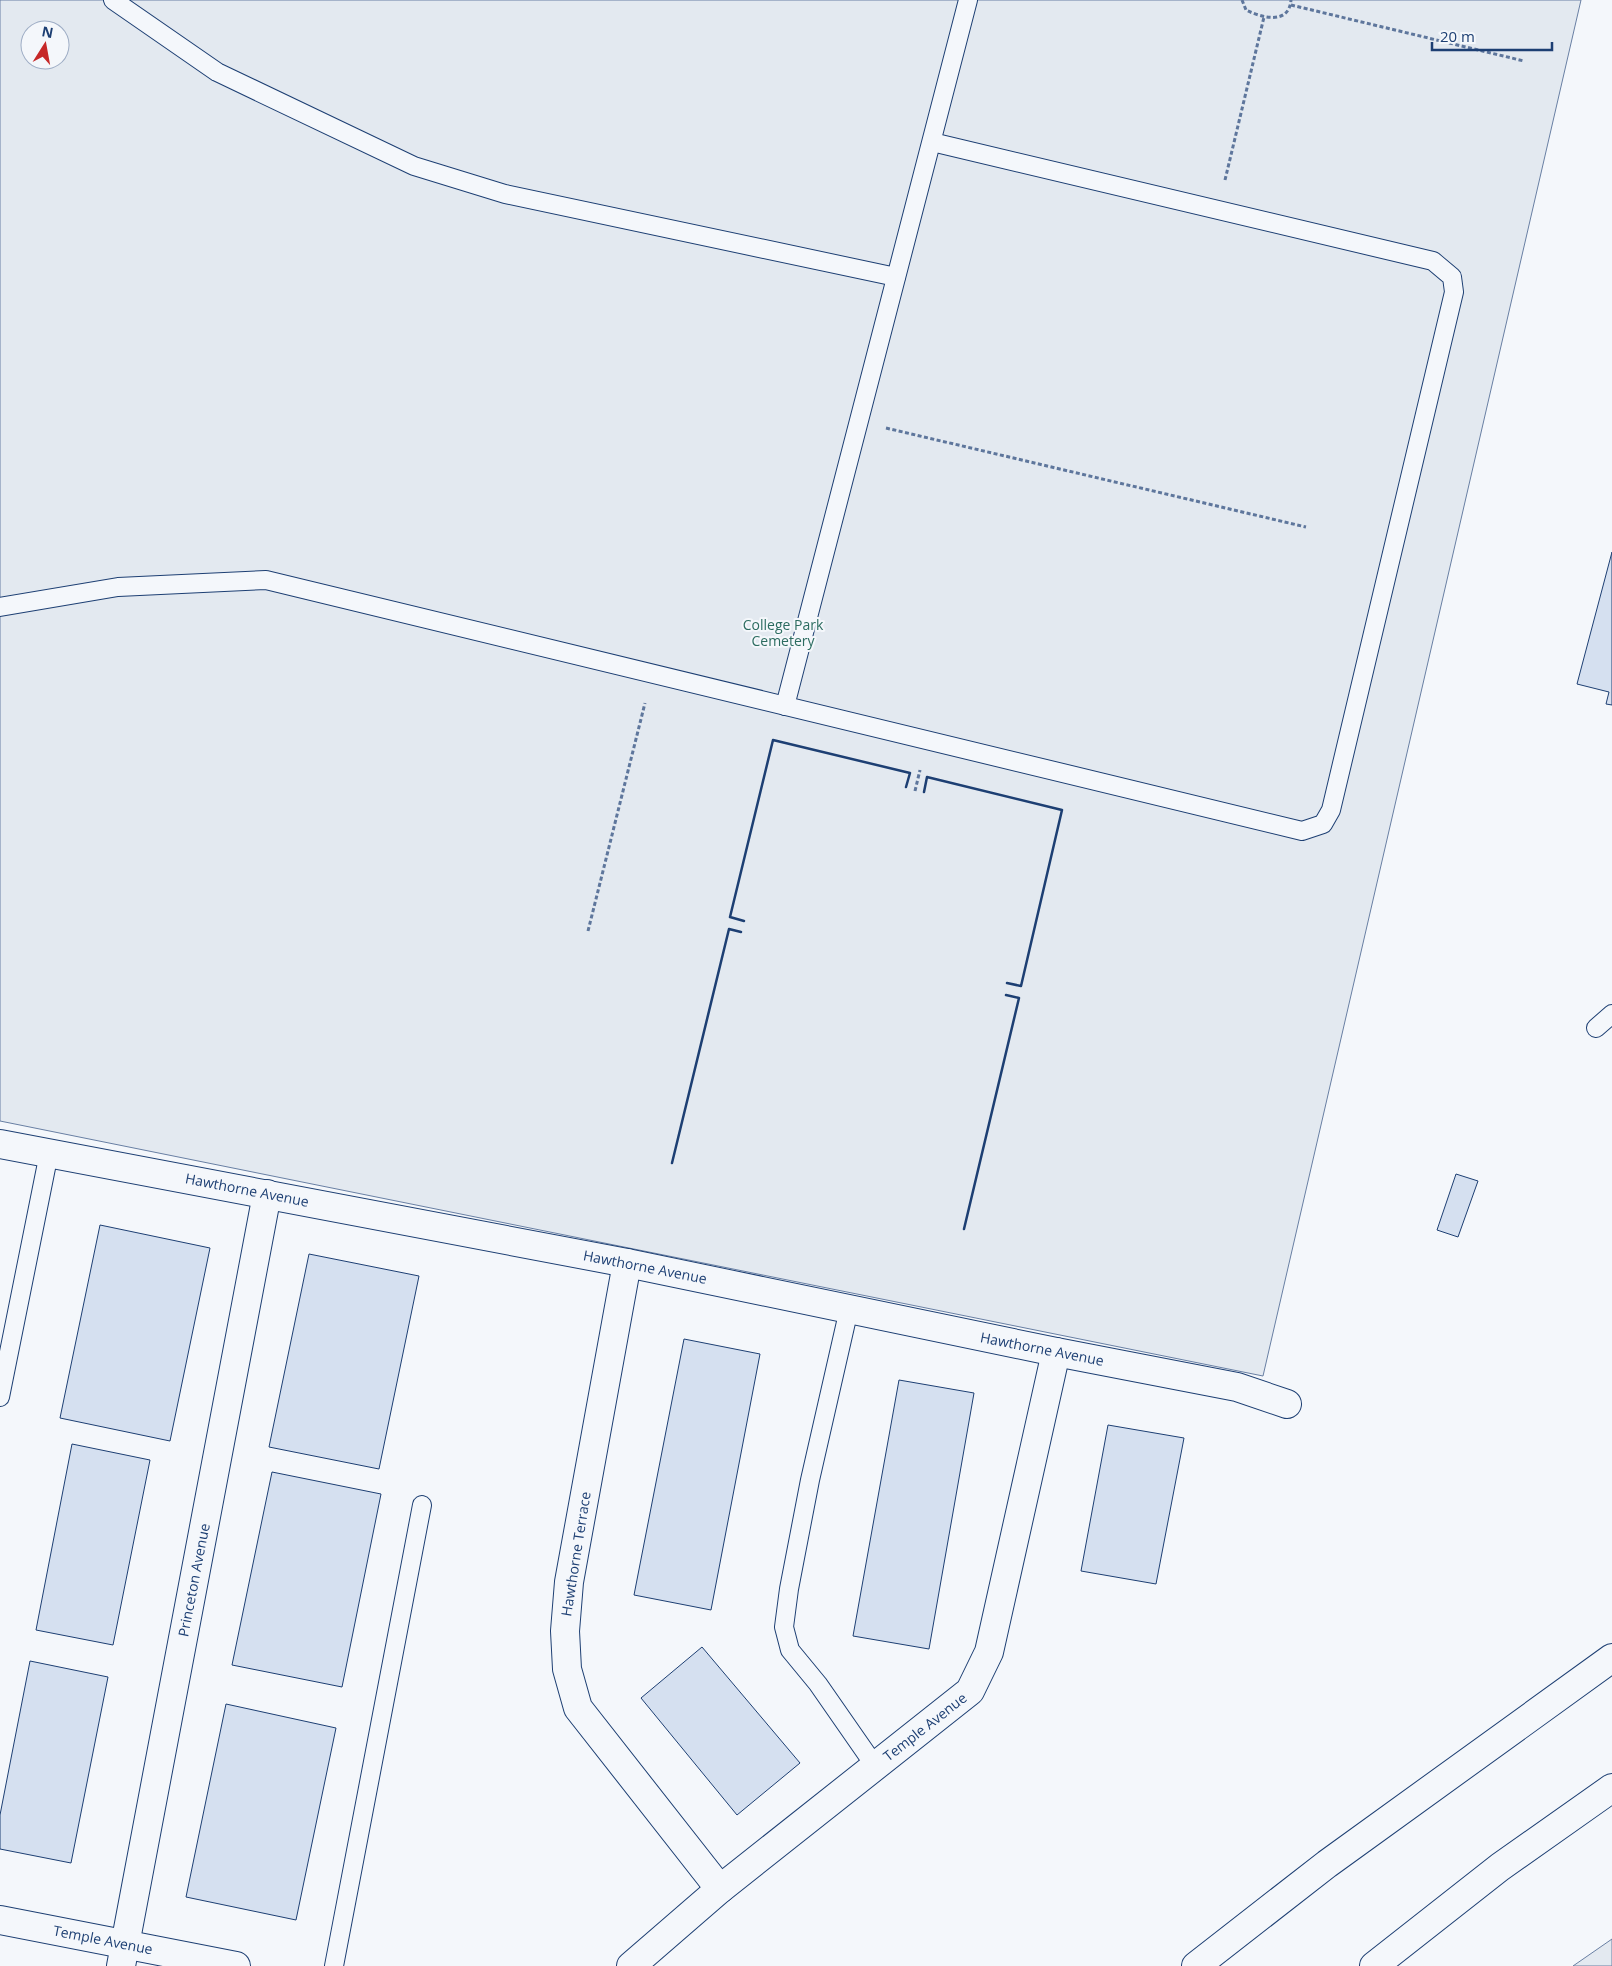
<svg xmlns="http://www.w3.org/2000/svg" width="1612" height="1966" font-family="'Open Sans',sans-serif">
  <style>
    .green { fill: #e3e9f0; stroke: #687fa3; fill-rule: evenodd }
    .building { fill: #d5e0f0; stroke: #1d3f73 }
    .lines { fill: none; stroke-linecap: round; stroke-linejoin: round }
    .lane-casing { stroke: #1d3f73; stroke-width: 20 }
    .street-casing { stroke: #1d3f73; stroke-width: 30 }
    .highway-casing { stroke: #1d3f73; stroke-width: 30 }
    .path { stroke: #5e769c; stroke-width: 3; stroke-dasharray: 4 2.5; stroke-linecap: butt }
    .lane { stroke: #f4f7fb; stroke-width: 18 }
    .street { stroke: #f4f7fb; stroke-width: 28 }
    .highway { stroke: #f4f7fb; stroke-width: 28 }
    .wall { stroke: #1d3f73; stroke-width: 2.5 }
    .labels { text-anchor: middle; stroke-width: 4; stroke-linejoin: round; paint-order: stroke }
    .park-label { font-size: 14px; fill: #2c6c60; stroke: #f4f7fb }
    .street-label { font-size: 14px; fill: #1d3f73; stroke: #f4f7fb }
  </style>
  <rect width="100%" height="100%" fill="#f4f7fb"/>
  <!-- green -->
  <g class="green">
    <path d="M 0,0 L 1581,0 L 1263,1376 L 0,1121 ZM 30,30 L 60,30 L 60,60 L 30,60 Z"/>
    <path d="M 1612,1939 L 1612,1966 L 1573,1966 Z"/>
  </g>
  <!-- building -->
  <g class="building">
    <path d="M 1612,552 L 1612,705 L 1606,704 L 1609,692 L 1577,684 Z"/>
    <path d="M 1456,1174 L 1478,1181 L 1458,1237 L 1437,1230 Z"/>
    <path d="M 100,1225 L 210,1248 L 170,1441 L 60,1418 Z"/>
    <path d="M 309,1254 L 419,1276 L 379,1469 L 269,1447 Z"/>
    <path d="M 684,1339 L 760,1354 L 711,1610 L 634,1595 Z"/>
    <path d="M 899,1380 L 974,1393 L 929,1649 L 853,1636 Z"/>
    <path d="M 1108,1425 L 1184,1438 L 1156,1584 L 1081,1571 Z"/>
    <path d="M 72,1444 L 150,1460 L 113,1645 L 36,1630 Z"/>
    <path d="M 272,1472 L 381,1494 L 342,1687 L 232,1665 Z"/>
    <path d="M 702,1647 L 800,1763 L 737,1815 L 641,1698 Z"/>
    <path d="M 30,1661 L 108,1677 L 71,1863 L 0,1849 L 0,1815 Z"/>
    <path d="M 226,1704 L 336,1728 L 296,1920 L 186,1897 Z"/>
  </g>
  <g class="lines">
    <defs>
      <g id="lane">
        <path d="M 113,0 L 217,72 L 414,166 L 505,194 L 896,277"/>
        <path d="M 0,607 L 118,587 L 266,580 L 1302,831 L 1323,824 L 1331,810 L 1454,292 L 1452,277 L 1433,261 L 932,142"/>
        <path d="M 785,706 L 968,0"/>
        <path d="M 1596,1028 L 1612,1014"/>
        <path d="M 849,1309 L 810,1480 L 789,1589 L 784,1627 L 790,1650 L 818,1684 L 875,1766"/>
        <path d="M 0,1397 L 49,1153"/>
        <path d="M 334,1966 L 422,1505"/>
      </g>
      <g id="street">
        <path d="M 0,1144 L 627,1263 L 1056,1352 L 1237,1387 L 1287,1404"/>
        <path d="M 627,1263 L 569,1582 L 565,1631 L 567,1669 L 578,1708 L 720,1889"/>
        <path d="M 0,1920 L 236,1966"/>
        <path d="M 121,1966 L 267,1194"/>
        <path d="M 631,1966 L 720,1889 L 970,1691 L 989,1652 L 1056,1352"/>
      </g>
      <g id="highway">
        <path d="M 1196,1966 L 1327,1864 L 1612,1658"/>
        <path d="M 1374,1966 L 1500,1867 L 1612,1788"/>
      </g>
    </defs>
    <!-- lane casing -->
    <use href="#lane" class="lane-casing"/>
    <!-- street casing -->
    <use href="#street" class="street-casing"/>
    <!-- highway casing -->
    <use href="#highway" class="highway-casing"/>
    <!-- path -->
    <g class="path">
      <path d="M 1242,0 L 1246,10 C 1262,18 1289,25 1291,0"/>
      <path d="M 1291,5 L 1524,61"/>
      <path d="M 1225,180 L 1264,17"/>
      <path d="M 886,428 L 1306,527"/>
      <path d="M 915,791 L 920,770"/>
      <path d="M 588,931 L 645,703"/>
    </g>
    <!-- lane -->
    <use href="#lane" class="lane"/>
    <!-- street -->
    <use href="#street" class="street"/>
    <!-- highway -->
    <use href="#highway" class="highway"/>
    <!-- wall -->
    <g class="wall">
      <path d="M 924,792 L 927,777 L 1062,810 L 1021,986 L 1007,983"/>
      <path d="M 744,921 L 730,917 L 773,740 L 910,773 L 906,787"/>
      <path d="M 672,1163 L 729,929 L 741,932"/>
      <path d="M 964,1229 L 1019,998 L 1006,995"/>
    </g>
  </g>
  <g class="labels">
    <!-- park labels -->
    <g class="park-label">
      <text x="783" y="630">College Park<tspan x="783" dy="16">Cemetery</tspan></text>
    </g>
    <!-- street labels -->
    <g class="street-label">
      <text transform="translate(247 1190) rotate(11)" y="5">Hawthorne Avenue</text>
      <text transform="translate(645 1267) rotate(11)" y="5">Hawthorne Avenue</text>
      <text transform="translate(1042 1349) rotate(11)" y="5">Hawthorne Avenue</text>
      <text transform="translate(576 1554) rotate(-81)" y="5">Hawthorne Terrace</text>
      <text transform="translate(194 1580) rotate(-79)" y="5">Princeton Avenue</text>
      <text transform="translate(925 1727) rotate(-38)" y="5">Temple Avenue</text>
      <text transform="translate(103 1940) rotate(11)" y="5">Temple Avenue</text>
    </g>
  </g>
  <!-- north arrow -->
  <g transform="translate(45 45) rotate(11)"><circle r="24" fill="#f4f7fb" stroke="#9eadc5"/>
  <path d="M0-4L9 19L0 12L-9 19Z" fill="#c62828"/>
  <text y="-8" font-size="14" font-weight="bold" text-anchor="middle" fill="#1d3f73">N</text>
  </g>
  <!-- scale -->
  <path d="M1432 42v8h120v-8" fill="none" stroke="#1d3f73" stroke-width="2.5"/>
  <text x="1440" y="42" font-size="15" fill="#1d3f73" stroke="#f4f7fb" stroke-width="4" paint-order="stroke">20 m</text>
</svg>
